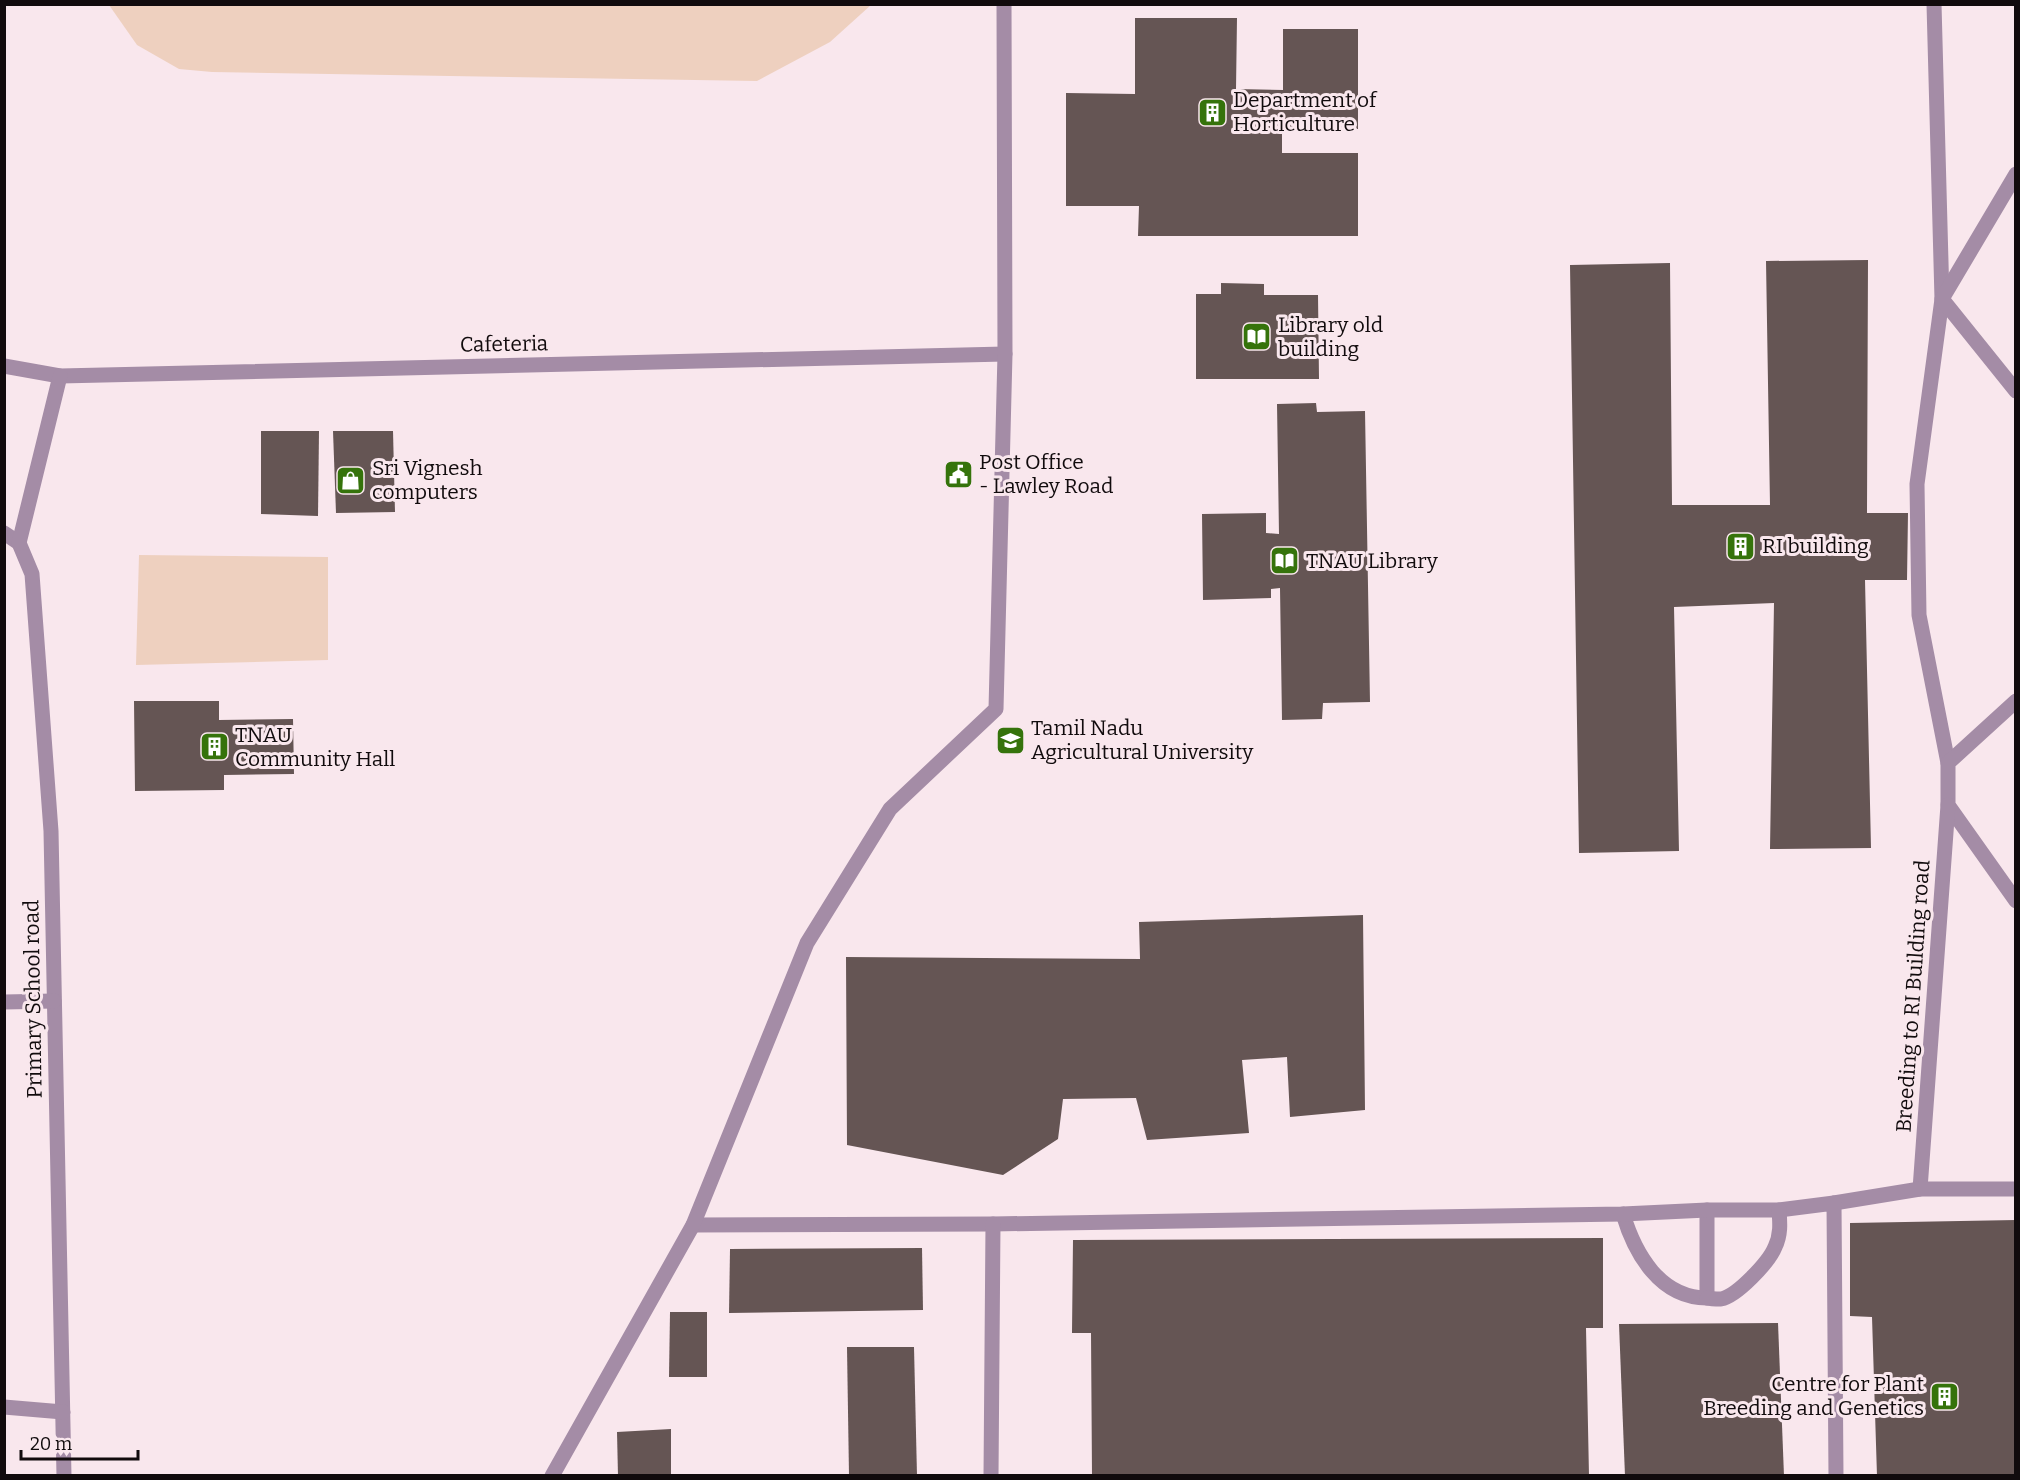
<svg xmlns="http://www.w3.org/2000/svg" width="2020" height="1480" font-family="Bitter,serif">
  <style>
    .green { fill: #eed0bf }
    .building { fill: #655554 }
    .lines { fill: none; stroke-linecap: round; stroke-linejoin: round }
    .street { stroke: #a48ca6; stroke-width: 15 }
    .labels { text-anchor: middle; stroke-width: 6; stroke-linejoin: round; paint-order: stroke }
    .poi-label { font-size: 21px; fill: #110b0d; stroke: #f9e7ed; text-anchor: start }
    .street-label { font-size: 21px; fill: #110b0d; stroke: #f9e7ed }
  </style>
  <rect width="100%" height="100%" fill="#f9e7ed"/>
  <!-- green -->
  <g class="green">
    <path d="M 109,5 L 871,5 L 830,42 L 757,81 L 212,72 L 179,69 L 137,45 Z"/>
    <path d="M 139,555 L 328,557 L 328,660 L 136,665 Z"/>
  </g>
  <!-- building -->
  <g class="building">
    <path d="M 1135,18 L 1237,18 L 1236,89 L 1283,90 L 1283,29 L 1358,29 L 1358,129 L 1282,129 L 1282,153 L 1358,153 L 1358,236 L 1138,236 L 1139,206 L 1066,206 L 1066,93 L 1135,94 Z"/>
    <path d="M 1868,260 L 1867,513 L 1908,513 L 1907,580 L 1865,580 L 1871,848 L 1770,849 L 1774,603 L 1674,607 L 1679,851 L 1579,853 L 1570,265 L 1670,263 L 1672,505 L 1770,505 L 1766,261 Z"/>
    <path d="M 1221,283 L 1264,284 L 1264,295 L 1318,295 L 1319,379 L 1196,379 L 1196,294 L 1221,294 Z"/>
    <path d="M 1316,403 L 1317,412 L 1365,411 L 1370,702 L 1323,703 L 1322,719 L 1282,720 L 1280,588 L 1271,589 L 1271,598 L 1203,600 L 1202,514 L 1266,513 L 1266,533 L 1279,534 L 1277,404 Z"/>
    <path d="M 261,431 L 319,431 L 318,516 L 261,514 Z"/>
    <path d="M 333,431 L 393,431 L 395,512 L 336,513 Z"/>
    <path d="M 134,701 L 219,701 L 219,720 L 293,719 L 294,774 L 224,775 L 224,790 L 135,791 Z"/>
    <path d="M 1363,915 L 1365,1110 L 1290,1117 L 1287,1057 L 1242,1060 L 1249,1133 L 1147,1140 L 1136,1098 L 1063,1099 L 1058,1139 L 1003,1175 L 847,1145 L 846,957 L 1140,959 L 1139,922 Z"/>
    <path d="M 2016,1220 L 2016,1476 L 1877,1476 L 1872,1317 L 1850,1316 L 1850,1223 Z"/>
    <path d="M 1603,1238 L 1603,1328 L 1586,1328 L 1589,1476 L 1092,1476 L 1091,1333 L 1072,1333 L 1073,1240 Z"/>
    <path d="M 922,1248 L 923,1310 L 729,1313 L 730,1249 Z"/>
    <path d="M 670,1312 L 707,1312 L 707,1377 L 669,1377 Z"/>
    <path d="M 1778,1323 L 1784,1476 L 1625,1476 L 1619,1324 Z"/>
    <path d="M 847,1347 L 914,1347 L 917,1476 L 849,1476 Z"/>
    <path d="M 671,1429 L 671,1476 L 618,1476 L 617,1432 Z"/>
  </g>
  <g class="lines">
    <!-- street -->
    <g class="street">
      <path d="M 1934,4 L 1942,299 L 1917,484 L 1919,615 L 1948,763"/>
      <path d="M 2016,174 L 1942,299 L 2016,391"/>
      <path d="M 4,366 L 60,376 L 1005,354"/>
      <path d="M 4,533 L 19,543 L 32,574 L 51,831 L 64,1476"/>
      <path d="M 19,543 L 60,376"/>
      <path d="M 2016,701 L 1948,763 L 1948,805 L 2016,901"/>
      <path d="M 4,1002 L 54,1001"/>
      <path d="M 1920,1189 L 1948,805"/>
      <path d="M 1834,1203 L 1920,1189 L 2016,1189"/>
      <path d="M 1623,1214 C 1635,1254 1660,1298 1707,1298 L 1707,1210"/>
      <path d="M 693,1225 L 993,1224 L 1623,1214 L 1707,1210 L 1779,1210 L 1834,1203 L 1836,1476"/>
      <path d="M 1707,1298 C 1711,1299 1717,1299 1721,1299 C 1737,1296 1769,1262 1775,1247 C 1781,1235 1780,1223 1779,1210"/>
      <path d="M 4,1407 L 63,1412"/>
      <path d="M 552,1476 L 693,1225 L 807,943 L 890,809 L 996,709 L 1005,354 L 1004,4"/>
      <path d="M 991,1476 L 993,1224"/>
    </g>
  </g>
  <!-- icons -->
  <defs>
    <symbol id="building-square" viewBox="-11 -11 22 22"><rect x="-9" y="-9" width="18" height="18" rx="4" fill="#35730b" stroke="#f9e7ed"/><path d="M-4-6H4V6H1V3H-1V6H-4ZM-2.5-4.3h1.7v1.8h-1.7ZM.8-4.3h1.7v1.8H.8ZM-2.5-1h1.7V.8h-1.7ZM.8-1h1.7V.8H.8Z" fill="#fff"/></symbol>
    <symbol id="library-square" viewBox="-11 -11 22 22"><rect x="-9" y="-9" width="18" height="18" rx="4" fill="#35730b" stroke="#f9e7ed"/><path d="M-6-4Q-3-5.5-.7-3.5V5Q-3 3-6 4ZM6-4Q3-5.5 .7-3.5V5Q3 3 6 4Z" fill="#fff"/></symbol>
    <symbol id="civic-square" viewBox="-11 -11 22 22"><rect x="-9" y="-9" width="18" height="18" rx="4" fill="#35730b" stroke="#f9e7ed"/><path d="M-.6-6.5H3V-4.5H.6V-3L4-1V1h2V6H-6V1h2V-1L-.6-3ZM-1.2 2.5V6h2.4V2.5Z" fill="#fff"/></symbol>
    <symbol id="shop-square" viewBox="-11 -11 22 22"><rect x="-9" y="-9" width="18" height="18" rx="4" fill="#35730b" stroke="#f9e7ed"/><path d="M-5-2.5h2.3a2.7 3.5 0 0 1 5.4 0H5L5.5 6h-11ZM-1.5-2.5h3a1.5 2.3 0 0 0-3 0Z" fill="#fff"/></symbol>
    <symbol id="university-square" viewBox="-11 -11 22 22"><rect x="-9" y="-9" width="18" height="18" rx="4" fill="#35730b" stroke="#f9e7ed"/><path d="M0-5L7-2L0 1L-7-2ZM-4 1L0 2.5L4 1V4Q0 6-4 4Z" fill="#fff"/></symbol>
  </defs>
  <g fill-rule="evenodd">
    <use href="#building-square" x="1196" y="96" width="33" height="33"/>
    <use href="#library-square" x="1240" y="320" width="33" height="33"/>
    <use href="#civic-square" x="942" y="458" width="33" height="33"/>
    <use href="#shop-square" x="334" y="464" width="33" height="33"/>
    <use href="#building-square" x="1724" y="530" width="33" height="33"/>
    <use href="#library-square" x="1268" y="544" width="33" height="33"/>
    <use href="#university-square" x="994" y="724" width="33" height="33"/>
    <use href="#building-square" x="198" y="730" width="33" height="33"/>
    <use href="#building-square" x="1928" y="1380" width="33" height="33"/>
  </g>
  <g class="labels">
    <!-- poi labels -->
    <g class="poi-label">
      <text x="1233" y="107">Department of<tspan x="1233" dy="24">Horticulture</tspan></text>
      <text x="1278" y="332">Library old<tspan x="1278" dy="24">building</tspan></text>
      <text x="979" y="469">Post Office<tspan x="979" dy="24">- Lawley Road</tspan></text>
      <text x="372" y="475">Sri Vignesh<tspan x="372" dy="24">computers</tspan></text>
      <text x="1762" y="553">RI building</text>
      <text x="1306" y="568">TNAU Library</text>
      <text x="1031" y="735">Tamil Nadu<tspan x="1031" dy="24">Agricultural University</tspan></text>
      <text x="235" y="742">TNAU<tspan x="235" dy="24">Community Hall</tspan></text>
      <text x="1924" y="1391" text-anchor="end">Centre for Plant<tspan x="1924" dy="24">Breeding and Genetics</tspan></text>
    </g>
    <!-- street labels -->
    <g class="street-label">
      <text transform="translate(504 344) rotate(-1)" y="7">Cafeteria</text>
      <text transform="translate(1913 996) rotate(-86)" y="7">Breeding to RI Building road</text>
      <text transform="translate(33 999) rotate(-91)" y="7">Primary School road</text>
    </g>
  </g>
  <!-- border -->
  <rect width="2020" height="1480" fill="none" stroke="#110b0d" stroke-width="12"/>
  <!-- scale -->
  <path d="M21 1450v9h117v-9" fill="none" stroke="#110b0d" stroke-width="3"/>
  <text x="30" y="1450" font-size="18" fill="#110b0d" stroke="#f9e7ed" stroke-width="4.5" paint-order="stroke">20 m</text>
</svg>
